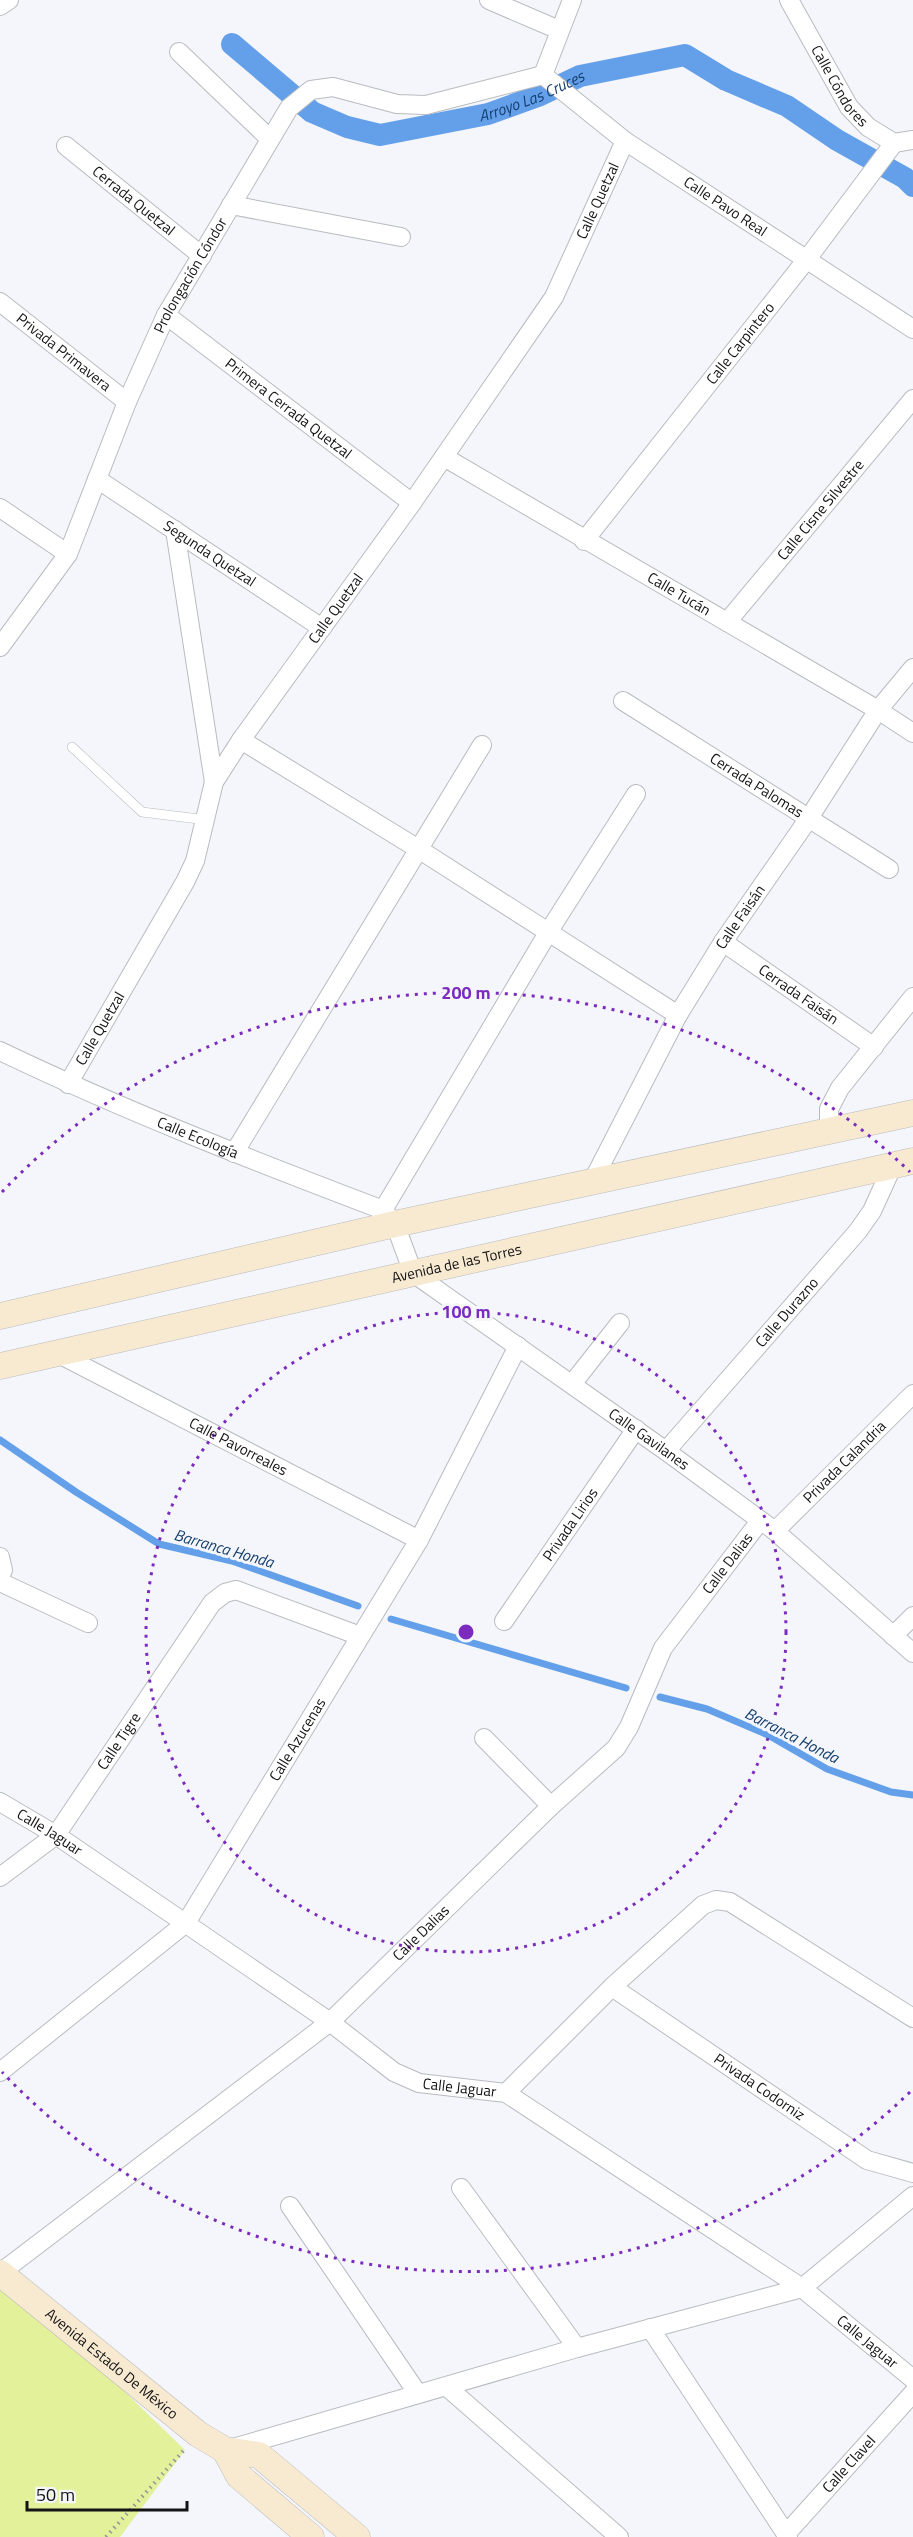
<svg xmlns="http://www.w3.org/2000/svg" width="913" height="2537" font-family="'Titillium Web',sans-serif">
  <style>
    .green { fill: #e3f19b }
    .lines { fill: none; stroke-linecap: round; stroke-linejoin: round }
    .stream { stroke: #64a0ea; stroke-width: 7 }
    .canal { stroke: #64a0ea; stroke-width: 22 }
    .lane-casing { stroke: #b8bbbf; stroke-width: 10 }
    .street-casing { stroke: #b8bbbf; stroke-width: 20 }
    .secondary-casing { stroke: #b8bbbf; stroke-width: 27 }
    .path { stroke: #949599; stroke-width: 4; stroke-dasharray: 1.5 4.5; stroke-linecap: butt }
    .lane { stroke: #fff; stroke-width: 9 }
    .street { stroke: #fff; stroke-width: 18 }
    .secondary { stroke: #f8e9d1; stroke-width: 26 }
    .ring { fill: none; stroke: #7b2cbf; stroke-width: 3; stroke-dasharray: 3 6 }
    .labels { text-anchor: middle; stroke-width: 6; stroke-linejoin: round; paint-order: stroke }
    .street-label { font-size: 15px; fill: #141416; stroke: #f4f6fb }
    .water-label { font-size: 16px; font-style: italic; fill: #153f6e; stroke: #f4f6fb }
    .centre { fill: #7b2cbf; stroke: #f4f6fb; stroke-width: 3 }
    .ring-label { font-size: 18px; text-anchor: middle; font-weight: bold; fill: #7b2cbf; stroke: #f4f6fb; stroke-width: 6; stroke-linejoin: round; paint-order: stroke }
  </style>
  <rect width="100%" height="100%" fill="#f4f6fb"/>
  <!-- green -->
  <path class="green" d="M 0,2271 L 185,2450 L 120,2537 L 0,2537 Z"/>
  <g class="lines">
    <!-- stream -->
    <g class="stream">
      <path d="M 0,1440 L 76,1492 L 159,1544 L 232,1561 L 358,1606"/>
      <path d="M 391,1619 L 626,1688"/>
      <path d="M 660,1697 L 707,1709 L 768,1735 L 827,1769 L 891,1792 L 913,1795"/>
    </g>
    <!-- canal -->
    <path class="canal" id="s1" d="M 232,44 L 312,112 L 347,127 L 380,135 L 488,114 L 538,96 L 580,76 L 685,55 L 726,80 L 787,106 L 837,140 L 905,178 L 913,186"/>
    <defs>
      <path id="lane" d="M 72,747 L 142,812 L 207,820"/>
      <g id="street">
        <path d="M 489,0 L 559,30"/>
        <path id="s2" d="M 789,0 L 849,107 L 868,127 L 894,143 L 913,140"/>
        <path d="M 0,6 L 9,0"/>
        <path d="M 179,52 L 270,139"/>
        <path id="s3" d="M 543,75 L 625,141 L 913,329"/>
        <path d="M 543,75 L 572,0"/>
        <path id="s4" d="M 66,146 L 202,256"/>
        <path d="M 231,205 L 401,237"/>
        <path id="s5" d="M 0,302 L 127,402"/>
        <path id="s6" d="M 166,315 L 412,503"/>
        <path id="s7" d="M 444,457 L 878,710 L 913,733"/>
        <path id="s8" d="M 97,479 L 322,628"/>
        <path d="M 0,508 L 68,554"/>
        <path d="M 175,530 L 214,782"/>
        <path id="s9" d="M 584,541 L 807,259 L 894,143"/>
        <path id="s10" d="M 727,622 L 913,399"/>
        <path id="s11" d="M 0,647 L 68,554 L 127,402 L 166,315 L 289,108 L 311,90 L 333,87 L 397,104 L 426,105 L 543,75"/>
        <path id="s12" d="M 623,701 L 889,869"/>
        <path d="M 241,740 L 420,850 L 678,1015"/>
        <path id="s13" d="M 723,942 L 874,1047"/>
        <path id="s14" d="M 0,1051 C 125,1111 254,1161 383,1210 L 395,1224 L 413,1273 L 666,1451 L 775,1531 L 913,1653"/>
        <path id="s15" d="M 68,1084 L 185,882 L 195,861 L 214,782 L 241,740 L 412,503 L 554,297 L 625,141"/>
        <path d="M 829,1131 L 829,1109 L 840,1088 L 913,997"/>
        <path d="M 234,1153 L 482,745"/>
        <path id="s16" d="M 592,1182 L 678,1015 L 723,942 L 809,818 L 878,710 L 913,668"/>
        <path d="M 383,1210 L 549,931 L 636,794"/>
        <path id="s17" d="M 57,1353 L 419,1540"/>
        <path d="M 572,1384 L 620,1323"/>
        <path id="s18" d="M 666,1451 L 858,1231 L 872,1211 L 893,1165"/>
        <path id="s19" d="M 775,1531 L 913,1394"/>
        <path d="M 0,1557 L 3,1570 L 0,1577"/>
        <path d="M 0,1582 L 88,1623"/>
        <path id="s20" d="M 504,1621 L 636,1429"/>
        <path d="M 893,1636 L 913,1616"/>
        <path d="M 484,1738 L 551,1806"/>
        <path id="s21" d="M 0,1802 L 56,1835 L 330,2022 L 394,2072 L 419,2083 L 506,2093 L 802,2288 L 913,2379"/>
        <path id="s22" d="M 0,1877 L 56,1835 L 212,1603 L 225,1593 L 236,1590 L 360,1636"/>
        <path id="s23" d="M 612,1987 L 867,2160 L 913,2173"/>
        <path id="s24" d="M 0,2072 L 186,1923 L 419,1540 L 518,1346"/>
        <path d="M 506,2093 L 612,1987 L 703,1905 L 716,1900 L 730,1902 L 913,2018"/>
        <path d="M 461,2188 L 577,2348"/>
        <path d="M 290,2206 L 418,2394"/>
        <path id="s25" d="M 0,2273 L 330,2022 L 551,1806 L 616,1748 L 629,1727 L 663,1648 L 760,1521"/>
        <path d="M 650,2328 L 788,2537"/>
        <path d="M 447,2387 L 619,2537"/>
        <path d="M 233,2448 L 577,2348 L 802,2288 L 913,2196"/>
        <path id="s26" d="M 786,2534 L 913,2393"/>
      </g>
      <g id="secondary">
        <path d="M 0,1316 L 395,1224 L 913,1113"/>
        <path id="s27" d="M 0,1366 L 913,1161"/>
        <path id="s28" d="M 0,2273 L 198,2434 L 225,2450 L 259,2455 L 357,2537"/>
        <path d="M 225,2450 L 239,2476 L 311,2537"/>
      </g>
    </defs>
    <!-- lane casing -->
    <use href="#lane" class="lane-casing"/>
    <!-- street casing -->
    <use href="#street" class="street-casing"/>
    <!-- secondary casing -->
    <use href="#secondary" class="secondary-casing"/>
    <!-- path -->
    <path class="path" d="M 106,2537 L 184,2450"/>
    <!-- lane -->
    <use href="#lane" class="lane"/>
    <!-- street -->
    <use href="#street" class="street"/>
    <!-- secondary -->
    <use href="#secondary" class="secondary"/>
  </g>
  <!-- distance rings -->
  <g class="ring">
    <circle cx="466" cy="1632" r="320"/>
    <path d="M910 2092A639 639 0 0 1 2 2072M2 1192A639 639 0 0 1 910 1172"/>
  </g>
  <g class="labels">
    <!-- street labels -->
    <g class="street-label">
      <text dy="5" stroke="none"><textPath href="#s2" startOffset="100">Calle Cóndores</textPath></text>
      <text dy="5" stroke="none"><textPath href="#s15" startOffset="1036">Calle Quetzal</textPath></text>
      <text dy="5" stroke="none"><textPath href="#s4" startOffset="87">Cerrada Quetzal</textPath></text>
      <text dy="5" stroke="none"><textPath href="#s3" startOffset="225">Calle Pavo Real</textPath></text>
      <text dy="5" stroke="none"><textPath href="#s11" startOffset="420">Prolongación Cóndor</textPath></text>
      <text dy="5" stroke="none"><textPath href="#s9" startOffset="252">Calle Carpintero</textPath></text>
      <text dy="5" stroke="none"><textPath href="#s5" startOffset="81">Privada Primavera</textPath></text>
      <text dy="5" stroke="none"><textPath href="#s6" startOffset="154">Primera Cerrada Quetzal</textPath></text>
      <text dy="5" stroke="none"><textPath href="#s10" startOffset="146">Calle Cisne Silvestre</textPath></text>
      <text dy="5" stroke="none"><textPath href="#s8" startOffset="135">Segunda Quetzal</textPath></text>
      <text dy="5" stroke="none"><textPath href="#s7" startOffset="272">Calle Tucán</textPath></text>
      <text dy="5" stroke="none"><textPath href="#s15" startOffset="550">Calle Quetzal</textPath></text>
      <text dy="5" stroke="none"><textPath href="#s12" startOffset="158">Cerrada Palomas</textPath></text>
      <text dy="5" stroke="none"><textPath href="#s16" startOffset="304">Calle Faisán</textPath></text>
      <text dy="5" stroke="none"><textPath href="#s13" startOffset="92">Cerrada Faisán</textPath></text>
      <text dy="5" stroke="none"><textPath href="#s15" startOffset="64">Calle Quetzal</textPath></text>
      <text dy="5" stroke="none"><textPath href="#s14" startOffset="216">Calle Ecología</textPath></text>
      <text dy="5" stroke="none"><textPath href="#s27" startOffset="468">Avenida de las Torres</textPath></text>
      <text dy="5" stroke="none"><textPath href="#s18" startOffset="184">Calle Durazno</textPath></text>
      <text dy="5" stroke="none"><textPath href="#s14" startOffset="774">Calle Gavilanes</textPath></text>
      <text dy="5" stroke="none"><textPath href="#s17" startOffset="204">Calle Pavorreales</textPath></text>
      <text dy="5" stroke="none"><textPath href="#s19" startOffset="98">Privada Calandria</textPath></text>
      <text dy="5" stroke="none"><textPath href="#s20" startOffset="117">Privada Lirios</textPath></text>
      <text dy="5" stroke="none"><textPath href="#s25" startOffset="1028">Calle Dalias</textPath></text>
      <text dy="5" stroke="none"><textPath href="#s22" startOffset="183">Calle Tigre</textPath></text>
      <text dy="5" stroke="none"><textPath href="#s24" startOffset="453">Calle Azucenas</textPath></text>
      <text dy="5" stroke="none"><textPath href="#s21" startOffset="58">Calle Jaguar</textPath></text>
      <text dy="5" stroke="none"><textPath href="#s25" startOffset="542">Calle Dalias</textPath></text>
      <text dy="5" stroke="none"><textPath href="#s21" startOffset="546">Calle Jaguar</textPath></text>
      <text dy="5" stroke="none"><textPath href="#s23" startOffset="178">Privada Codorniz</textPath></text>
      <text dy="5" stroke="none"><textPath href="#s21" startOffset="1032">Calle Jaguar</textPath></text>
      <text dy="5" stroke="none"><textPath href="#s28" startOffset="144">Avenida Estado De México</textPath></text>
      <text dy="5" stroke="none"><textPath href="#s26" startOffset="94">Calle Clavel</textPath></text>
    </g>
    <!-- water labels -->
    <g class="water-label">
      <text dy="6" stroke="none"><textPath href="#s1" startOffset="334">Arroyo Las Cruces</textPath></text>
      <text transform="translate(224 1548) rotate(16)" y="6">Barranca Honda</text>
      <text transform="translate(792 1735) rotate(27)" y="6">Barranca Honda</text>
    </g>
  </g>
  <circle cx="466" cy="1632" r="9" class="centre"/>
  <g class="ring-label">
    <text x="466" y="999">200 m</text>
    <text x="466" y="1318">100 m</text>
  </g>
  <!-- scale -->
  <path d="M27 2501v9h160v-9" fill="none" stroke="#141416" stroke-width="3"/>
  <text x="36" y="2501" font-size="18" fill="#141416" stroke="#f4f6fb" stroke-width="4.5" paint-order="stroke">50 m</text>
</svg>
